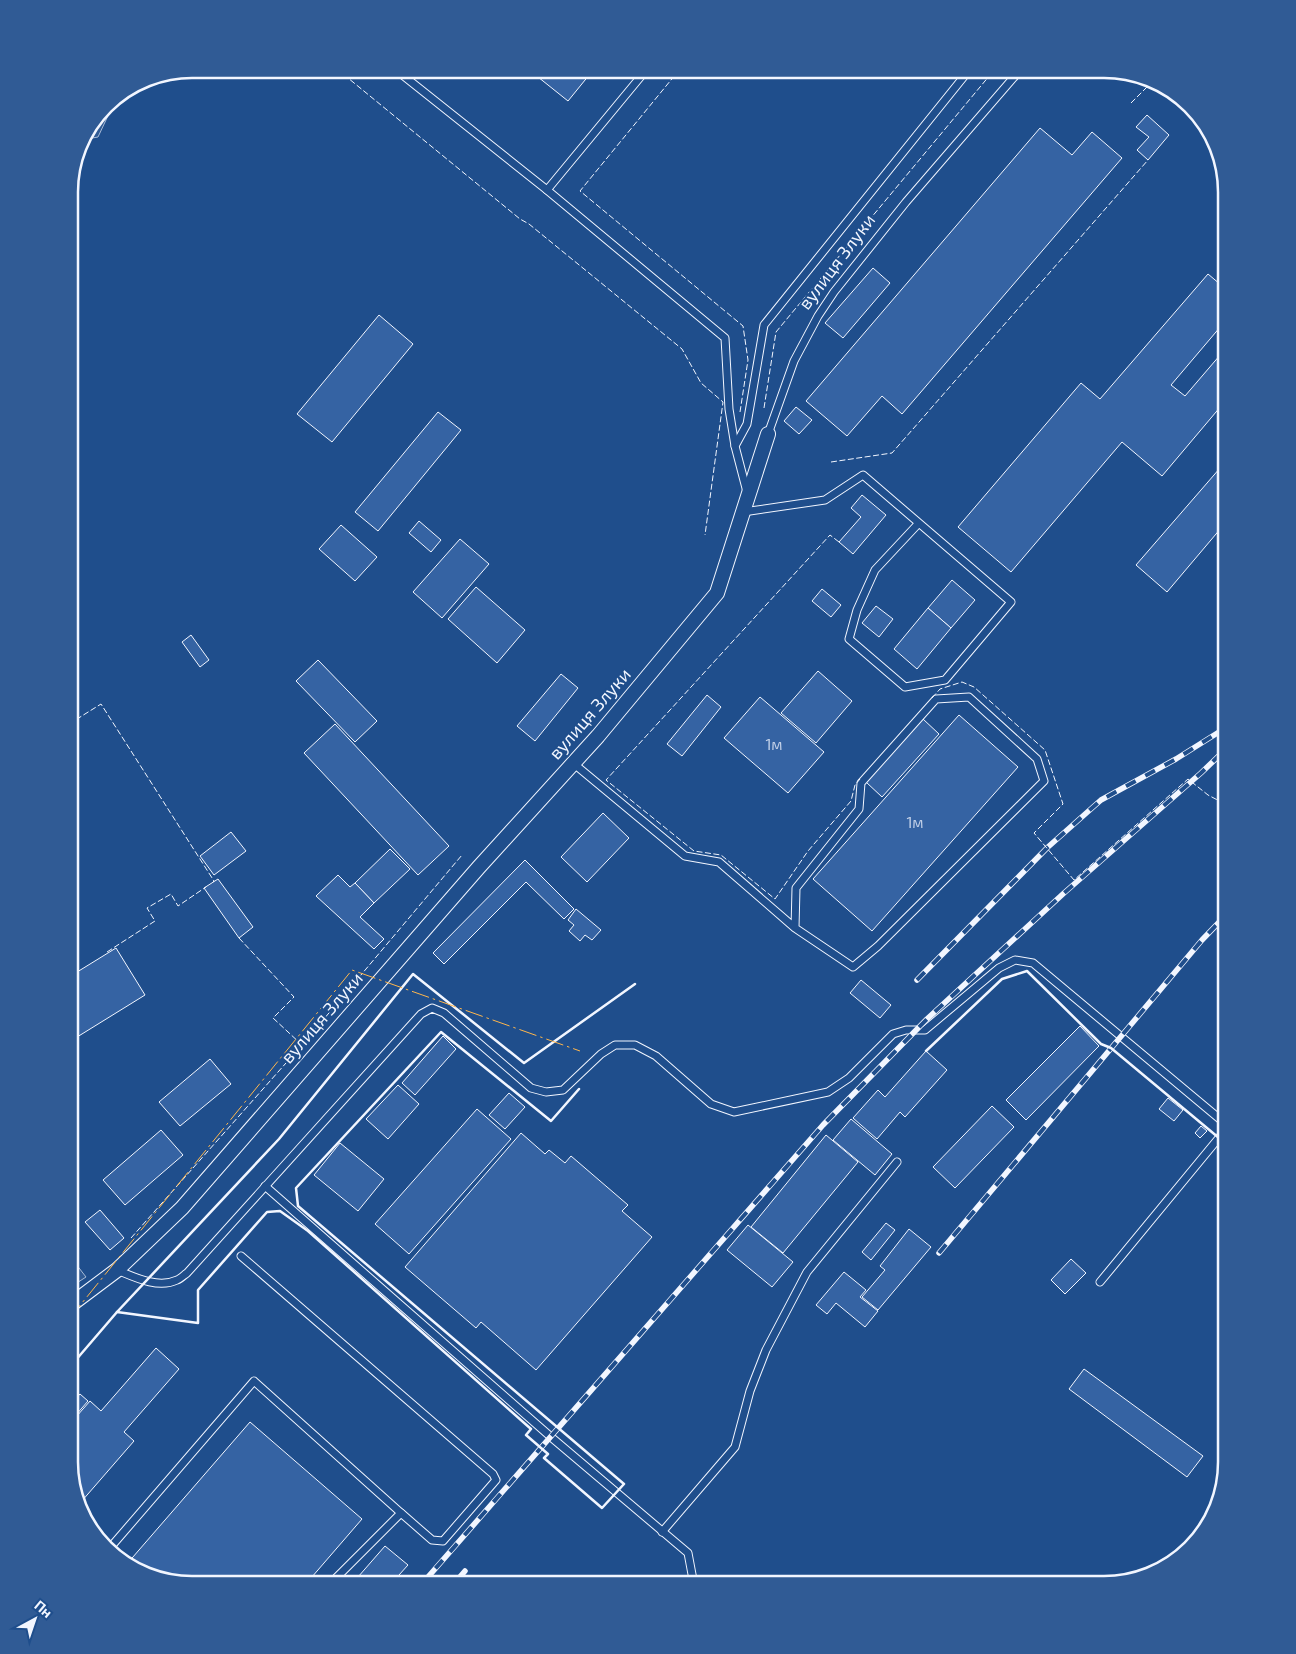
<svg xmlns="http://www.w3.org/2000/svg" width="1296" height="1654" font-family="'Exo 2',sans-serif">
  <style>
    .built { fill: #305b95; stroke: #a8bbd7 }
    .building { fill: #3563a3; stroke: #f2f6ff }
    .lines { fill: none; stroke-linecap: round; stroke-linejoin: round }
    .service-casing { stroke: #f2f6ff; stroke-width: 9 }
    .minor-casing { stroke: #f2f6ff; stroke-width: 16 }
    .service { stroke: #1f4e8c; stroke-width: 7 }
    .minor { stroke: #1f4e8c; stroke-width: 14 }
    .rail-casing { stroke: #f2f6ff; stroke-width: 5.5 }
    .rail { stroke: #1f4e8c; stroke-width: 4; stroke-dasharray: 11; stroke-linecap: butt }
    .fence { stroke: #f2f6ff; stroke-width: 1; stroke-dasharray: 6 2.5; stroke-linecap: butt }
    .wall { stroke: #f2f6ff; stroke-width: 2.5 }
    .power { stroke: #ffb74d; stroke-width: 1; stroke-dasharray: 18 4 2.5 4; stroke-linecap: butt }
    .labels { text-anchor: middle; stroke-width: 4; stroke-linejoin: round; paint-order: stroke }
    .number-label { font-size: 15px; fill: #c3d1e8 }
    .street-label { font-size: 18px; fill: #f2f6ff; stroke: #1f4e8c }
    .rim { fill: none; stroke: #f2f6ff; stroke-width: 2.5 }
  </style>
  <rect width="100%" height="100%" fill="#1f4e8c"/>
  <!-- built -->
  <g class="built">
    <path d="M 148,77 L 138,88 L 127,93 L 113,105 L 98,137 L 81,140 L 110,99 Z"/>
    <path d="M 69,1255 L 86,1277 L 69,1288 Z"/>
  </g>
  <!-- building -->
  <g class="building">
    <path d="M 528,69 L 594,69 L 568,101 Z"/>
    <path d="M 1147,115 L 1169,135 L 1148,160 L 1137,150 L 1149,137 L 1136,127 Z"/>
    <path d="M 1040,128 L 1072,155 L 1092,132 L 1122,158 L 902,414 L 882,396 L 847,436 L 806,401 Z"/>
    <path d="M 873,268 L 890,283 L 843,338 L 825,323 Z"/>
    <path d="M 1208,274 L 1227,290 L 1227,319 L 1171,385 L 1185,396 L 1227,347 L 1227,399 L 1162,476 L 1122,442 L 1011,572 L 958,527 L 1081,383 L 1100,399 Z"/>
    <path d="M 379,315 L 413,344 L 332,442 L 297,414 Z"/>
    <path d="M 796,407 L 812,420 L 799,434 L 784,421 Z"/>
    <path d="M 438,412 L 461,430 L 378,531 L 355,512 Z"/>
    <path d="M 1227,460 L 1227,521 L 1167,592 L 1136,565 Z"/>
    <path d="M 862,495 L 886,515 L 853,554 L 839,542 L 861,517 L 851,508 Z"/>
    <path d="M 419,521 L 441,540 L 431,552 L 409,533 Z"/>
    <path d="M 341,525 L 377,557 L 355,581 L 319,549 Z"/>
    <path d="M 460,539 L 489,564 L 442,618 L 413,592 Z"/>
    <path d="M 952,580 L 975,600 L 951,628 L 928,608 Z"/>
    <path d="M 476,587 L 525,630 L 497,663 L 448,619 Z"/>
    <path d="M 822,589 L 841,605 L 831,617 L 812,601 Z"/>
    <path d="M 876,606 L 893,619 L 879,637 L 862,623 Z"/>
    <path d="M 928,608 L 951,628 L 917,669 L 894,649 Z"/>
    <path d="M 191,635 L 209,660 L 200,667 L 182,642 Z"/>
    <path d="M 318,660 L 377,721 L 355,742 L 296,681 Z"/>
    <path d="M 818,671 L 852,701 L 816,743 L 781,713 Z"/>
    <path d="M 561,674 L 578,688 L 535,741 L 517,726 Z"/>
    <path d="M 707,695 L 721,707 L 682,756 L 667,744 Z"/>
    <path d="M 760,697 L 824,752 L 788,793 L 724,738 Z"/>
    <path d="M 959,715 L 1018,767 L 872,931 L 813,879 Z"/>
    <path d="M 923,719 L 939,734 L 882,797 L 866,782 Z"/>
    <path d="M 335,724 L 449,846 L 418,875 L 304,753 Z"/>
    <path d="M 603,813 L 629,838 L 587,882 L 561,857 Z"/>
    <path d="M 231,832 L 246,851 L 214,875 L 200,856 Z"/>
    <path d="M 390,849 L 410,869 L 374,903 L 355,883 Z"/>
    <path d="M 525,860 L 574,909 L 564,919 L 526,882 L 444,964 L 433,953 Z"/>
    <path d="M 338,875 L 350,887 L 355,883 L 374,903 L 360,917 L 384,939 L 374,949 L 316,896 Z"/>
    <path d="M 218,879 L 253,927 L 239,938 L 204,888 Z"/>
    <path d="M 576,909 L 601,930 L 592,940 L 585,935 L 580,941 L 569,931 L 574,925 L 568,920 Z"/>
    <path d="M 116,948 L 145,995 L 69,1042 L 69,977 Z"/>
    <path d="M 861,980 L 891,1005 L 880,1018 L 850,993 Z"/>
    <path d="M 1080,1026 L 1099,1046 L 1026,1120 L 1006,1100 Z"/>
    <path d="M 443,1036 L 456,1049 L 415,1095 L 402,1083 Z"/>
    <path d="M 926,1051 L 947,1070 L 905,1117 L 900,1112 L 877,1139 L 853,1118 L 878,1090 L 885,1097 Z"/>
    <path d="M 210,1059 L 231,1084 L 180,1126 L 159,1102 Z"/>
    <path d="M 398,1085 L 419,1104 L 388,1139 L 366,1119 Z"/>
    <path d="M 509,1093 L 525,1107 L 505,1129 L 489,1115 Z"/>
    <path d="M 1168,1098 L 1183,1110 L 1174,1121 L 1159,1109 Z"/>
    <path d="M 992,1106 L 1014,1127 L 955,1188 L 933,1167 Z"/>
    <path d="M 477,1109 L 511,1139 L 409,1254 L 375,1224 Z"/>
    <path d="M 851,1119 L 892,1154 L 875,1175 L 833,1140 Z"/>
    <path d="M 1201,1126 L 1207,1131 L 1200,1138 L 1195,1133 Z"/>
    <path d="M 161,1130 L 183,1155 L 125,1205 L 103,1180 Z"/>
    <path d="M 521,1133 L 545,1154 L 549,1150 L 565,1163 L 571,1156 L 628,1205 L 622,1211 L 652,1237 L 536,1370 L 481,1322 L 476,1328 L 405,1267 Z"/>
    <path d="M 826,1135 L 858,1162 L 783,1253 L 751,1227 Z"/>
    <path d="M 340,1143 L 384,1179 L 358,1211 L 314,1175 Z"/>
    <path d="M 69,1168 L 76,1176 L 69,1182 Z"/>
    <path d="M 100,1210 L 124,1238 L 110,1250 L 85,1222 Z"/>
    <path d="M 886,1223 L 895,1230 L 871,1260 L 862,1252 Z"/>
    <path d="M 748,1225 L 793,1262 L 772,1287 L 727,1250 Z"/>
    <path d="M 909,1229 L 931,1247 L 878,1310 L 862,1297 L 885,1270 L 880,1266 Z"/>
    <path d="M 1071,1259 L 1086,1273 L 1065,1294 L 1051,1280 Z"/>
    <path d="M 844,1272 L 866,1290 L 860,1297 L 878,1311 L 865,1327 L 836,1303 L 827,1314 L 816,1305 Z"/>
    <path d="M 156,1348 L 179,1369 L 124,1432 L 134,1441 L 81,1502 L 69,1462 L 69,1425 L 90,1401 L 101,1411 Z"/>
    <path d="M 1084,1369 L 1203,1456 L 1187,1477 L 1069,1389 Z"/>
    <path d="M 80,1394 L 88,1401 L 69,1423 L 69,1406 Z"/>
    <path d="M 250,1422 L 362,1519 L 305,1585 L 191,1585 L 130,1569 L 126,1565 Z"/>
    <path d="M 385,1546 L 408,1565 L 390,1585 L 351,1585 Z"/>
  </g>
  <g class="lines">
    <defs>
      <g id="service">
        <path d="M 395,69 L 547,190 L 647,69"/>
        <path d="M 547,190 L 725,338 L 729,409 L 735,446"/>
        <path d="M 768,434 L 794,361 L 818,316 L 834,292 L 906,202 L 1021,69"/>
        <path d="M 747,492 L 735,446 L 747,424 L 764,325 L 970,69"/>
        <path d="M 743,512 L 825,500 L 863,475 L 1011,602 L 945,680 L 905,687 L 849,639 L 857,610 L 875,570 L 918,524"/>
        <path d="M 573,763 L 685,856 L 719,862 L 795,928 L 853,967 L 878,946 L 1044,781 L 1037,759 L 969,697 L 936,699 L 861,783 L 859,809 L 796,888 L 795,928"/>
        <path d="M 265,1186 L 551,1437 L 688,1553 L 694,1585"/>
        <path d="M 241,1256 L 493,1474 L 496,1480 L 443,1541 L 432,1540 L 401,1513"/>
        <path d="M 117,1270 C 134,1277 158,1289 177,1280 C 180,1279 184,1275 187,1273 L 421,1014 L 432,1008 L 444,1013 L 531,1088 L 546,1092 L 563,1090 L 601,1054 L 615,1045 L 635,1045 L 656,1056 L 711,1104 L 734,1112 L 828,1092 L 849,1078 L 893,1034 L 906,1030 L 925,1030 L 999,968 L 1015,960 L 1033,963 L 1227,1125"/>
        <path d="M 1100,1282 L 1227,1128"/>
        <path d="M 662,1532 L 735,1447 L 750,1391 L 766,1350 L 807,1272 L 897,1162"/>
        <path d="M 109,1549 L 254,1381 L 401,1513 L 329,1585"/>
      </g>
      <path id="minor" d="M 69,1306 L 117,1270 L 182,1208 L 479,867 L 598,736 L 717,593 L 768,434"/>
    </defs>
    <!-- service casing -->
    <use href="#service" class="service-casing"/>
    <!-- minor casing -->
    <use href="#minor" class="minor-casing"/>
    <!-- service -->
    <use href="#service" class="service"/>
    <!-- minor -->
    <use href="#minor" class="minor"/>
    <defs>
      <g id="rail">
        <path d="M 917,980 L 1048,847 L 1101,800 L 1176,759 L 1227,727"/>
        <path d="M 939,1253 L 1202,940 L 1227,914"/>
        <path d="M 421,1585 L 823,1125 L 927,1019 L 1064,893 L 1201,773 L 1227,748"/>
        <path d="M 453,1585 L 465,1571"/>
      </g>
    </defs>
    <!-- rail casing -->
    <use href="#rail" class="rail-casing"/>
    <!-- rail -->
    <use href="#rail" class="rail"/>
    <!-- fence -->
    <g class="fence">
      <path d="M 337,69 L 520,219 L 529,224 L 682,349 L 701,383 L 723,402 L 705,535"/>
      <path d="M 680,69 L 580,191 L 743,326 L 748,360 L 740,412"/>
      <path d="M 1131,103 L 1153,81"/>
      <path d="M 764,408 L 776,332 L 995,69"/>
      <path d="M 831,462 L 892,453 L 1148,160"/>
      <path d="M 839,542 L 830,535 L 606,780 L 694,851 L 721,855 L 775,899 L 808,851 L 851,801 L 855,785 L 860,779"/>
      <path d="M 932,698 L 940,689 L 962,682 L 974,687 L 1045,750 L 1063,804 L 1034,833 L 1074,880 L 1188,779 L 1208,795 L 1227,805"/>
      <path d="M 69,724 L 101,704 L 214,881 L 213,882"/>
      <path d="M 239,938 L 294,997 L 273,1018 L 302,1045 L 462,855"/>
      <path d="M 107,952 L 155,921 L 147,908 L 171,894 L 178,906 L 206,887"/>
      <path d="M 131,1238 L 286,1063"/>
    </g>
    <!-- wall -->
    <g class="wall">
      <path d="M 926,1051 L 1002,979 L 1027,971 L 1101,1044 L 1111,1048 L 1219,1138 L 1227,1144"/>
      <path d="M 117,1312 L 198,1323 L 198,1290 L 267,1212 L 280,1211 L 308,1231 L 531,1429 L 526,1435 L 548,1454 L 544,1458 L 602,1508 L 624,1484 L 298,1206 L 296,1188 L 441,1032 L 551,1121 L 579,1089"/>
      <path d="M 69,1368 L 117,1312 L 279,1139 L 413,974 L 524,1063 L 635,984"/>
    </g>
    <!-- power -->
    <path class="power" d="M 69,1319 L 352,970 L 580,1051"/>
  </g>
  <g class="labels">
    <!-- number labels -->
    <g class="number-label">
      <text x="774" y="750">1м</text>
      <text x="915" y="828">1м</text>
    </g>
    <!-- street labels -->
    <g class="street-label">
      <text transform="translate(837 262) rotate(-53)" y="6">вулиця Злуки</text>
      <text transform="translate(590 714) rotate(-49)" y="6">вулиця Злуки</text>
      <text transform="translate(322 1018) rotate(-49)" y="6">вулиця Злуки</text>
    </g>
  </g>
  <!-- crop -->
  <path d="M0 0H1296V1654H0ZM192 78H1104A114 114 0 0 1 1218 192V1462A114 114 0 0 1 1104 1576H192A114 114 0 0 1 78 1462V192A114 114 0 0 1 192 78Z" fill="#305b95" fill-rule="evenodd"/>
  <path class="rim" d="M192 78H1104A114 114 0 0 1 1218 192V1462A114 114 0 0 1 1104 1576H192A114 114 0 0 1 78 1462V192A114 114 0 0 1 192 78Z"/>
  <!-- north arrow -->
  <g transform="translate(35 1619) rotate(40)" stroke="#1f4e8c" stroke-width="4" paint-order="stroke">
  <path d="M0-4L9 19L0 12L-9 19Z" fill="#f2f6ff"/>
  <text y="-8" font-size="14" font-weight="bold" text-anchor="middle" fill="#f2f6ff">Пн</text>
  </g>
</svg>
